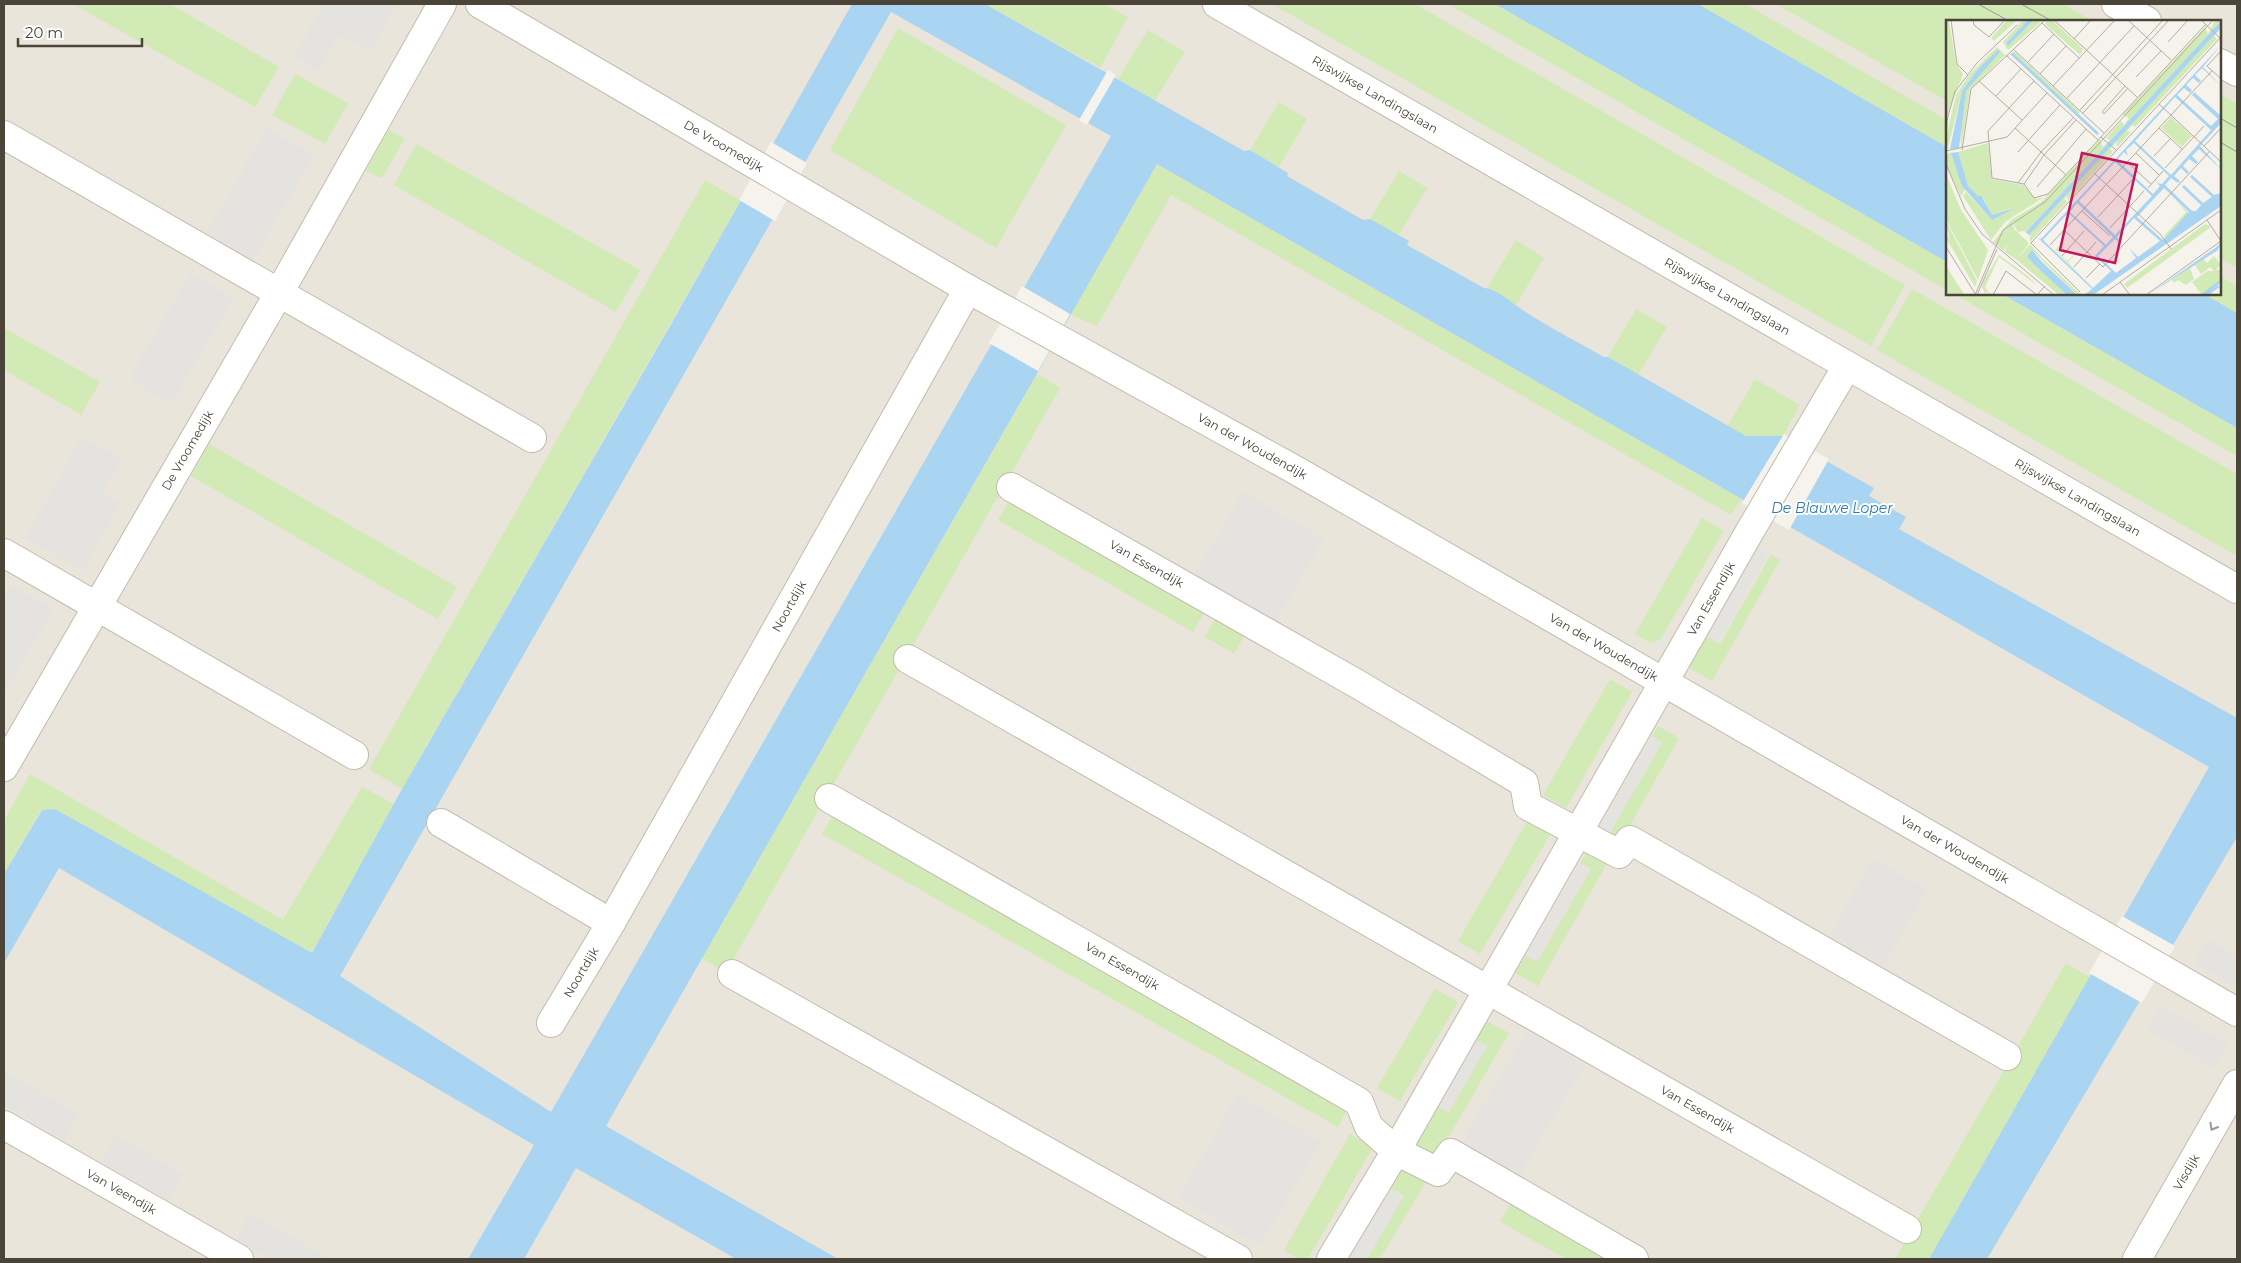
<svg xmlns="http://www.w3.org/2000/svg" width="2241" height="1263" font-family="Montserrat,sans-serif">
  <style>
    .residential { fill: #eae5da; fill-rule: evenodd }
    .green { fill: #d2eab5 }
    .parking { fill: #e5e3e0 }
    .water { fill: #a9d4f2; fill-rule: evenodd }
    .pier { fill: #f6f3ec }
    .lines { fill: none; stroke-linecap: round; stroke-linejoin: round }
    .street-casing { stroke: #c2bbae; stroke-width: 30 }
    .street { stroke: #fff; stroke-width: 28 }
    .tram { stroke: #9a9a9a; stroke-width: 1 }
    .oneway { stroke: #9c9892 }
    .labels { text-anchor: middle; stroke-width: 4; stroke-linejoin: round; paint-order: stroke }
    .street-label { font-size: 12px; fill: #4b4439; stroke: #fff }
    .water-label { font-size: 14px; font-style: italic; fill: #2e7ab2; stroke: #fff }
    .inset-river { fill: none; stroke: #a9d4f2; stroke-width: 2.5 }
    .inset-road { fill: none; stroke: #b2ada4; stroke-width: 1 }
    .view { fill: #c2185b; fill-opacity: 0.15; stroke: #c2185b; stroke-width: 2.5 }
    .inset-edge { fill: none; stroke: #4b4439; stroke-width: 2.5 }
  </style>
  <rect width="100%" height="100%" fill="#f6f3ec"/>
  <!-- residential -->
  <path class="residential" d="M 4,4 L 2237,4 L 2237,1259 L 4,1259 ZM 1947,21 L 2220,21 L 2220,294 L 1947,294 Z"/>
  <!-- green -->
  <g class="green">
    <path d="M 73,4 L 170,4 L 279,67 L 255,107 Z"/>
    <path d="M 985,4 L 1104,4 L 1128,17 L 1100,68 Z"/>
    <path d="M 1272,4 L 1415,4 L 1905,285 L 1871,346 Z"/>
    <path d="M 1448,4 L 1495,4 L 1947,262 L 1947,290 Z"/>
    <path d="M 1698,4 L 1745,4 L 1947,120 L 1947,147 Z"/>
    <path d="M 1776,4 L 2062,4 L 2093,21 L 1947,21 L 1947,101 Z"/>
    <path d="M 898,28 L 1066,125 L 996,248 L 830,150 Z"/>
    <path d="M 1148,30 L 1185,52 L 1155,100 L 1118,79 Z"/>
    <path d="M 295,74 L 348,103 L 325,144 L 272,115 Z"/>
    <path d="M 2220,94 L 2237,104 L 2237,268 L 2220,258 Z"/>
    <path d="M 1279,102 L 1307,119 L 1279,167 L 1250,150 Z"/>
    <path d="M 388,130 L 405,138 L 382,178 L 366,171 Z"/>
    <path d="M 416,144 L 640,270 L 616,312 L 394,185 Z"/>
    <path d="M 1157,164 L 1741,499 L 1731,515 L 1171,195 L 1097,326 L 1070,314 Z"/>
    <path d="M 1399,171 L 1427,188 L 1398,236 L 1370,219 Z"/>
    <path d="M 705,180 L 741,201 L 402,789 L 369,769 Z"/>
    <path d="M 1516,240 L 1544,258 L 1516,305 L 1487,288 Z"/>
    <path d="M 2220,276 L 2237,286 L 2237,313 L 2204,294 L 2220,294 Z"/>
    <path d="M 1912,289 L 2237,474 L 2237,556 L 1877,350 Z"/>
    <path d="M 1954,294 L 2002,294 L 2237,428 L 2237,456 Z"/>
    <path d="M 1636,309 L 1667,327 L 1638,375 L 1608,357 Z"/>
    <path d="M 4,328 L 100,382 L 81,415 L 4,370 Z"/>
    <path d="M 1037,374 L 1060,388 L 726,972 L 702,959 Z"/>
    <path d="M 1755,379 L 1800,405 L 1783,436 L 1746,436 L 1728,425 Z"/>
    <path d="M 209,444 L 457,587 L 438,619 L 191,476 Z"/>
    <path d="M 1012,496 L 1208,606 L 1193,632 L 998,520 Z"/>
    <path d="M 1702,518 L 1724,531 L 1660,640 L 1651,643 L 1635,634 Z"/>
    <path d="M 1771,555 L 1780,560 L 1712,681 L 1689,668 L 1706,636 L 1720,644 Z"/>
    <path d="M 1218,613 L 1248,629 L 1234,654 L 1205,637 Z"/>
    <path d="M 1610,679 L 1632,692 L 1566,808 L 1543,795 Z"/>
    <path d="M 1658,726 L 1679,738 L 1618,847 L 1598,829 L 1662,742 L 1652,736 Z"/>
    <path d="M 30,774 L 283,920 L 362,787 L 394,804 L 311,954 L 55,809 L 41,810 L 4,874 L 4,821 Z"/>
    <path d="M 838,807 L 1350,1104 L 1338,1127 L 822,834 Z"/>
    <path d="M 1528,820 L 1551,833 L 1480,954 L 1458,941 Z"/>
    <path d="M 1590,847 L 1610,858 L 1538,986 L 1515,973 L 1526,956 L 1537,962 L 1591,869 L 1580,863 Z"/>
    <path d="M 2066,963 L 2090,977 L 1929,1259 L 1895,1259 Z"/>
    <path d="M 1435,989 L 1458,1002 L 1400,1101 L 1377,1088 Z"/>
    <path d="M 1487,1021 L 1509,1033 L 1435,1160 L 1414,1147 L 1438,1106 L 1449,1112 L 1487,1046 L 1476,1040 Z"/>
    <path d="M 1350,1134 L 1373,1147 L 1308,1259 L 1299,1259 L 1284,1250 Z"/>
    <path d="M 1406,1160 L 1430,1175 L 1380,1259 L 1367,1259 L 1403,1196 L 1390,1188 Z"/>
    <path d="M 1514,1197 L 1622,1259 L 1566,1259 L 1500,1222 Z"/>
  </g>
  <!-- parking -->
  <g class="parking">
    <path d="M 324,4 L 397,4 L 370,52 L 339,35 L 318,71 L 294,57 Z"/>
    <path d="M 267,128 L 314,155 L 253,260 L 206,233 Z"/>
    <path d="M 190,273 L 233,298 L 172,404 L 129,379 Z"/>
    <path d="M 82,437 L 122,459 L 101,494 L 120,504 L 82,571 L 25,538 Z"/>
    <path d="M 1243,492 L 1324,539 L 1274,624 L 1193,578 Z"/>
    <path d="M 1757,547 L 1768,553 L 1718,643 L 1706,636 Z"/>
    <path d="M 12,585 L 54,608 L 4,693 L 4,598 Z"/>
    <path d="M 1652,736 L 1662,743 L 1609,835 L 1598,829 Z"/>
    <path d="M 1872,859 L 1927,889 L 1884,966 L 1830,936 Z"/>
    <path d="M 1580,863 L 1591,869 L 1537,962 L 1526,956 Z"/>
    <path d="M 2208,939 L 2237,957 L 2237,989 L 2194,963 Z"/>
    <path d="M 2160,1006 L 2228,1044 L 2214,1068 L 2147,1030 Z"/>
    <path d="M 1528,1031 L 1585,1065 L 1519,1175 L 1462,1141 Z"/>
    <path d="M 1476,1040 L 1487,1046 L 1449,1112 L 1438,1106 Z"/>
    <path d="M 4,1071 L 79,1115 L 64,1140 L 4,1105 Z"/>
    <path d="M 1238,1094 L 1321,1142 L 1260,1246 L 1178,1198 Z"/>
    <path d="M 116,1136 L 183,1174 L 168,1200 L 102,1162 Z"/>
    <path d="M 1390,1188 L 1404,1196 L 1367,1259 L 1349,1259 Z"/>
    <path d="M 250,1213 L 330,1259 L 271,1259 L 236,1239 Z"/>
  </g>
  <!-- water -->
  <g class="water">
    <path d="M 852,4 L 985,4 L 1244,151 L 1250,150 L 1288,173 L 1287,176 L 1363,220 L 1370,219 L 1409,241 L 1407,245 L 1484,288 C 1496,288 1516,306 1527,313 C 1552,329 1578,342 1604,357 L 1608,357 L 1746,436 L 1782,436 L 1874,488 L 1869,496 L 1906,517 L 1899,529 L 2237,718 L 2237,837 L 1987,1259 L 1929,1259 L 2209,767 L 1157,164 L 606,1126 L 838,1259 L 736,1259 L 576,1168 L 524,1259 L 468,1259 L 534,1145 L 59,868 L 4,963 L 4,874 L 42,810 L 55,809 L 312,953 L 402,789 L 670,326 ZM 891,12 L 1111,136 L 551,1112 L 340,976 Z"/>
    <path d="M 1495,4 L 1698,4 L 1947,147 L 1947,262 Z"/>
    <path d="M 2002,294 L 2204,294 L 2237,313 L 2237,428 Z"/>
  </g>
  <!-- pier -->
  <g class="pier">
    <path d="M 1108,70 L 1116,75 L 1087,125 L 1079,120 Z"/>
    <path d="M 771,142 L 807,163 L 775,221 L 739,200 Z"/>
    <path d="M 1022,286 L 1070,314 L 1038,371 L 989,343 Z"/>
    <path d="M 1784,434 L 1829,459 L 1789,530 L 1742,503 Z"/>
    <path d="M 2122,916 L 2175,946 L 2142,1003 L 2089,973 Z"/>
  </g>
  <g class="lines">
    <defs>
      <g id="street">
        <path id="s1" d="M 480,4 L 968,289 L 1297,471 L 2237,1012"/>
        <path id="s2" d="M 1217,4 L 2237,589"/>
        <path d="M 2116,4 L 2147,21"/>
        <path d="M 2220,63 L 2237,72"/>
        <path d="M 4,135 L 532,438"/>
        <path id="s3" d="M 1011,487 L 1359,685 L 1524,783 L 1528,806 L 1619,854 L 1630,840 L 2007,1056"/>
        <path d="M 4,553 L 354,755"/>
        <path id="s4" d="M 908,659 L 1907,1229"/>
        <path id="s5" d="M 4,767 L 279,293 L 442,4"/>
        <path id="s6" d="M 829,798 L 1359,1102 L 1369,1127 L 1396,1151 L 1438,1172 L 1451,1153 L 1634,1259"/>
        <path d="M 441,823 L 611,923"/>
        <path d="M 732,974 L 1238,1259"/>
        <path id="s7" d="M 551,1023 L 611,923 L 968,289"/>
        <path id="s8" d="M 4,1125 L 239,1259"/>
        <path id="s9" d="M 1331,1259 L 1396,1151 L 1750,531 L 1847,366"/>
        <path id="s10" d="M 2137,1259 L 2237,1084"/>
      </g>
    </defs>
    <!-- street casing -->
    <use href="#street" class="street-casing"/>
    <!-- street -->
    <use href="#street" class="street"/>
    <!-- tram -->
    <g class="tram">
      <path d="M 1978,4 L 2009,21"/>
      <path d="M 2021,4 L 2052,21"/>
      <path d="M 2220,118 L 2237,128"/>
      <path d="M 2220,142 L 2237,152"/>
    </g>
  </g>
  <!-- one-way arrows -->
  <defs><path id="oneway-chevron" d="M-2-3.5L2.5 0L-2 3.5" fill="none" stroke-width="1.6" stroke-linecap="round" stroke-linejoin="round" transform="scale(1.25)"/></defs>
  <use class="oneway" href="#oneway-chevron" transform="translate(2213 1127) rotate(120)"/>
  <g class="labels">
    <!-- street labels -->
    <g class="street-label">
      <text dy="4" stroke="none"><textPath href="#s2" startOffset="182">Rijswijkse Landingslaan</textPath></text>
      <text dy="4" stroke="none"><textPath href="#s1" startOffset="282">De Vroomedijk</textPath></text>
      <text dy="4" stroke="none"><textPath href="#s2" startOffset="588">Rijswijkse Landingslaan</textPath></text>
      <text dy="4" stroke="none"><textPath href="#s1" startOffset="890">Van der Woudendijk</textPath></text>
      <text dy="4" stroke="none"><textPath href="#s5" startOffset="366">De Vroomedijk</textPath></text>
      <text dy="4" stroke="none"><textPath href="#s2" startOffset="992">Rijswijkse Landingslaan</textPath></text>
      <text dy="4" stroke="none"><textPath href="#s3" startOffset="156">Van Essendijk</textPath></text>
      <text dy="4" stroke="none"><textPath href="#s9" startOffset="762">Van Essendijk</textPath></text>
      <text dy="4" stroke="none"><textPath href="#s7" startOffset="480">Noortdijk</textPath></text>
      <text dy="4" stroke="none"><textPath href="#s1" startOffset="1295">Van der Woudendijk</textPath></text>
      <text dy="4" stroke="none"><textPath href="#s1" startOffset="1700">Van der Woudendijk</textPath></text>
      <text dy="4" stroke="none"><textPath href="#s6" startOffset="338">Van Essendijk</textPath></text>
      <text dy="4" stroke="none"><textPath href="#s7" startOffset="59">Noortdijk</textPath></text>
      <text dy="4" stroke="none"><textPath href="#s4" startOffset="909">Van Essendijk</textPath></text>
      <text dy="4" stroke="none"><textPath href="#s10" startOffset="100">Visdijk</textPath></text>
      <text dy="4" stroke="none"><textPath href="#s8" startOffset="135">Van Veendijk</textPath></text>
    </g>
    <!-- water labels -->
    <g class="water-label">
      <text x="1832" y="513">De Blauwe Loper</text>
    </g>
  </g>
  <!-- overview -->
  <g transform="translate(1946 20)">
    <rect width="275" height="275" fill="#f6f3ec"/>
    <path d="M 0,0 L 3,0 L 10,43 L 17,54 L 0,99 ZM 61,0 L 71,0 L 48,21 L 45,18 ZM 77,0 L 82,0 L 60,23 L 62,26 L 88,0 L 97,0 L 62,30 L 57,22 ZM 101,0 L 106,0 L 137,29 L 134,35 L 99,4 ZM 269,0 L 275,1 L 80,212 L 83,214 L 275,8 L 268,16 L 271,19 L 189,107 L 186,105 L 181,111 L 185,112 L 171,127 L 170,122 L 164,129 L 167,132 L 122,181 L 121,176 L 118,179 L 121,182 L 84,222 L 84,216 L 78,211 L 72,212 L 65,200 L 95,182 L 154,119 L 157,127 L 164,120 L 160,118 L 175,101 L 178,105 L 183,98 L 176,95 L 259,7 L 262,14 ZM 51,27 L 59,35 L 24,70 L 15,129 L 14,100 L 20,71 L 53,30 L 32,49 L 16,71 L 2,128 L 0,117 L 10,75 L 24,54 ZM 68,31 L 134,92 L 132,94 L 66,33 ZM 225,97 L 246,116 L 236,127 L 215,108 ZM 42,123 L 46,159 L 77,165 L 90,179 L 98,177 L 59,202 L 45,220 L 17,176 L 20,172 L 46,200 L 68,187 L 46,195 L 36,176 L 33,178 L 23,168 L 12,139 L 12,132 ZM 5,132 L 19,170 L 15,176 L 1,148 L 0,135 ZM 0,154 L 15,190 L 42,230 L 32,260 L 0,199 ZM 226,176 L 243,193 L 219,218 L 218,216 L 240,192 ZM 65,200 L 69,210 L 83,223 L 71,240 L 59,232 L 62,224 L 58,231 L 47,222 ZM 0,201 L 31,261 L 29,267 L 0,218 L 0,213 L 4,221 ZM 259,204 L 265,207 L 181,268 L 178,264 ZM 98,219 L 109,230 L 120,219 L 111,231 L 121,241 L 133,231 L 122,242 L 145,266 ZM 84,224 L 96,238 L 135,275 L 131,275 L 86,230 L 82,238 L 121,275 L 113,275 L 71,240 ZM 53,235 L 82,256 L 92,266 L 53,237 L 39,267 L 45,275 L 40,271 L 40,275 L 36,267 L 38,260 ZM 268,236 L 275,245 L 268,251 L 264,247 L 255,254 L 248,244 L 257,239 L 261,243 ZM 0,245 L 10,262 L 19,275 L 0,275 ZM 244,248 L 248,259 L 240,265 L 232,260 L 228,263 L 226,260 ZM 275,249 L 275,261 L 256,275 L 246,262 L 261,251 Z" fill="#d2eab5"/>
    <path d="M 82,0 L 88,0 L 62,26 L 60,23 ZM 275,1 L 275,8 L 83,215 L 80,212 ZM 275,25 L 257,47 L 275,66 L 256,48 L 249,55 L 255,61 L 253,63 L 247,58 L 240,65 L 246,70 L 244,73 L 238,68 L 231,75 L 265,106 L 272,99 L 246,75 L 248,72 L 275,96 L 275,103 L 254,126 L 275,149 L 253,129 L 246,136 L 252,142 L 250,144 L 243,139 L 237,146 L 243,152 L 241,154 L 235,148 L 228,156 L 234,161 L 232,163 L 225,158 L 219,165 L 246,191 L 250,191 L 255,185 L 236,167 L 238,165 L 257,183 L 266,177 L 244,157 L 246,155 L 268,175 L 275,173 L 275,186 L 147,275 L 138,275 L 146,269 L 92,218 L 95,219 ZM 229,77 L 265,110 L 225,155 L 189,121 ZM 188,123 L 223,156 L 216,164 L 211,163 L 214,166 L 207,174 L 171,140 L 178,132 L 182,136 L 180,130 ZM 169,142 L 206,176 L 169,215 L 133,181 ZM 218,168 L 243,192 L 217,220 L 191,197 ZM 131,183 L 167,217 L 160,225 L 124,192 ZM 122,193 L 158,226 L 149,236 L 165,251 L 147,268 L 97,220 ZM 188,198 L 214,221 L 192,237 L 183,228 L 190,238 L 170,253 L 152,236 L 169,219 L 175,224 L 171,217 ZM 52,30 L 54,32 L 20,71 L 13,128 L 4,129 L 16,71 L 32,49 ZM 67,33 L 153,113 L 151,115 L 64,34 ZM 12,132 L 22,166 L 33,177 L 35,175 L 46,195 L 68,188 L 46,200 L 16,166 L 5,133 ZM 275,223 L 272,230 L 202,275 L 269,228 ZM 86,230 L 95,241 L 131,275 L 121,275 L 92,248 L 81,237 Z" fill="#a9d4f2" fill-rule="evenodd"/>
    <path class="inset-river" d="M 256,275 L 275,261M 260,275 L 273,266"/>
    <path class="inset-road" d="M 5,0 L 11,44 L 22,55M 27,0 L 28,5 L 43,17 L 59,0M 108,0 L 191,77M 182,0 L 225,40M 255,0 L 274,18M 96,3 L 133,38M 128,19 L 145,0M 222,22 L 242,0M 67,29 L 158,113M 275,31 L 261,46 L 275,59M 60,35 L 152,120M 82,42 L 108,14M 94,54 L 120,26M 190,57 L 215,31M 33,61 L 76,100M 88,61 L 42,111 L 46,158 L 78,164 L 88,178 L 102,174 L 260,4M 107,66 L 169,0M 8,73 L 31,43 L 71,5M 50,76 L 75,49M 121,78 L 188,6M 213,84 L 275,142M 134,90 L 217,0M 137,93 L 223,0M 158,94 L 156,92 L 179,66M 158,94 L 182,68M 0,104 L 9,71M 69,108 L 120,155M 213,108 L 236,129M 155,117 L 170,130M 0,118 L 1,102M 258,126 L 275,108M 16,130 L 25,69 L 99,0M 0,131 L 61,117 L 101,73M 72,132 L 114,85M 190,133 L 213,155M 208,136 L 224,119M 181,142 L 205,164M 0,144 L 19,189 L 36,214 L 108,275M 219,148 L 258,106M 148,153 L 215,215 L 225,229M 72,163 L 95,132 L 127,98M 78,164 L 98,135 L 130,100M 91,167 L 140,109M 202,168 L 217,151M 136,191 L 164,216M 152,197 L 186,160M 261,200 L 275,221M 164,208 L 198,171M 118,210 L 157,247 L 264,131M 104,225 L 266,51M 0,227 L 30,275M 116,236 L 138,211M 128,247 L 150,222M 140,258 L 154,244M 174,262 L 184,275M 134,272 L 85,223 L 275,17M 29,275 L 57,210 L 99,182 L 267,0M 31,275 L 51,229M 47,275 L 60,251 L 91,275 L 99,266M 156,275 L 275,190M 200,275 L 275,221"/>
    <path class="view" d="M 136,133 L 191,145 L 169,243 L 114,230 Z"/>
    <rect width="275" height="275" class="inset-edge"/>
  </g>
  <!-- border -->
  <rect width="2241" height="1263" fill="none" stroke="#4b4439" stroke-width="10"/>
  <!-- scale -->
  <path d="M18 38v8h124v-8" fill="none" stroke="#4b4439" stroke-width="2.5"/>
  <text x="25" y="38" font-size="15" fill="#4b4439" stroke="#ffffff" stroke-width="4" paint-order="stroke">20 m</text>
</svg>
